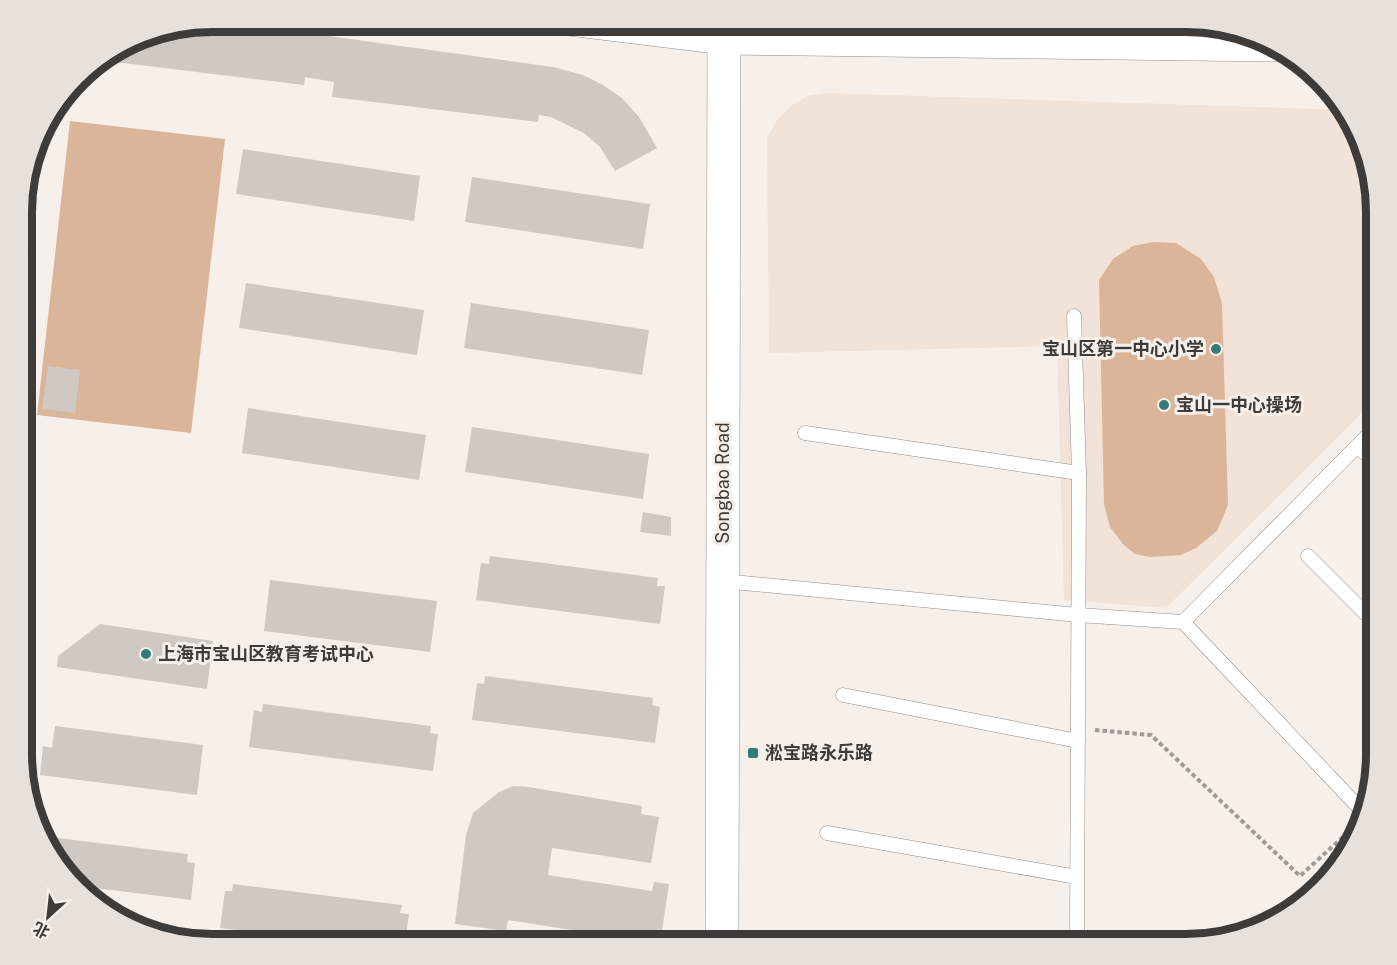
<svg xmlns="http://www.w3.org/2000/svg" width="1397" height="965" font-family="'Public Sans','Noto Sans SC',sans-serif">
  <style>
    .built { fill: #f1e3d8 }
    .green { fill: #dab599 }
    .building { fill: #d0c8c2 }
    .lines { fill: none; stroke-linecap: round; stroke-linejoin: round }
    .lane-casing { stroke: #938c87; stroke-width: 15 }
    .street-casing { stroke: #938c87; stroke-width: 28 }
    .secondary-casing { stroke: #938c87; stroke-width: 34 }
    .path { stroke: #a09a96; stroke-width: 4; stroke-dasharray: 4.5 3; stroke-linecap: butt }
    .lane { stroke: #fff; stroke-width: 14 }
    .street { stroke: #fff; stroke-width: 27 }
    .secondary { stroke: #fff; stroke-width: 33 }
    .poi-dot { fill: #337b79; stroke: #f7efe9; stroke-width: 2 }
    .labels { text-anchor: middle; stroke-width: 6; stroke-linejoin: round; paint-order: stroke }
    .poi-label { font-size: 18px; font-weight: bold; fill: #3e3b39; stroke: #f7efe9; text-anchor: start }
    .street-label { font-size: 18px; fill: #3e3b39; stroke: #f7efe9 }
    .rim { fill: none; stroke: #3e3b39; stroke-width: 8 }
  </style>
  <rect width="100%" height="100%" fill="#f7efe9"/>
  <!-- built -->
  <path class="built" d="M 827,93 L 1345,110 L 1351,117 L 1376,200 L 1376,399 L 1166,608 L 1064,600 L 1057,346 L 769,353 L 767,138 L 777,120 L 791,106 L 807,96 Z"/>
  <!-- green -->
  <g class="green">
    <path d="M 70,121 L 225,139 L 191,433 L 37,415 Z"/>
    <path d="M 1153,242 L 1176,243 L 1201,259 L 1214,277 L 1222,303 L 1228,505 L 1217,531 L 1196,548 L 1181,555 L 1150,557 L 1135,554 L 1123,544 L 1110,527 L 1104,504 L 1099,280 L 1113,259 L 1133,246 Z"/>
  </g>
  <!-- building -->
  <g class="building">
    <path d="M 212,21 L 220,21 L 553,67 L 583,75 L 603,85 L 622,98 L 639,117 L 657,148 L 615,171 L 600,147 L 584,133 L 551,117 L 539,115 L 538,122 L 332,97 L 334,82 L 305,77 L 304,85 L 99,60 L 139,35 Z"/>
    <path d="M 243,149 L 420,176 L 414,221 L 236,194 Z"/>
    <path d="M 472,177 L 650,204 L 643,249 L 465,222 Z"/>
    <path d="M 246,283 L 424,310 L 417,355 L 239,328 Z"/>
    <path d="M 471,303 L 649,330 L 642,375 L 464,348 Z"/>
    <path d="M 48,366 L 80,370 L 75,413 L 42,409 Z"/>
    <path d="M 248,408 L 426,435 L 419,480 L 242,453 Z"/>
    <path d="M 472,427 L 649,454 L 643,499 L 465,472 Z"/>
    <path d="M 643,512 L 671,517 L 671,536 L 640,532 Z"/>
    <path d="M 490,556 L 658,578 L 657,586 L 665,586 L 660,624 L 476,600 L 481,563 L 489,564 Z"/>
    <path d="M 270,580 L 437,601 L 430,652 L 264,631 Z"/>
    <path d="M 100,624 L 213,641 L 207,689 L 57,667 L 58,656 Z"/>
    <path d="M 485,676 L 653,698 L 652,705 L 660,707 L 655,743 L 472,720 L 477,683 L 484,684 Z"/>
    <path d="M 263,704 L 431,726 L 430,733 L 438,734 L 433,771 L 249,747 L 254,710 L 262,712 Z"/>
    <path d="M 55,726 L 203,745 L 197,795 L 40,775 L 43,746 L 52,748 Z"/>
    <path d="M 513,786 L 528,787 L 642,806 L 641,814 L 659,817 L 651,863 L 552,848 L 548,875 L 652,891 L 654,882 L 669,884 L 660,944 L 508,920 L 506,931 L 455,924 L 466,835 L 473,813 L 499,792 Z"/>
    <path d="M 42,836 L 188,854 L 187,862 L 195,863 L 191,900 L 79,886 L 47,849 Z"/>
    <path d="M 233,884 L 402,905 L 400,913 L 409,914 L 405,944 L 345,944 L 220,928 L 225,891 L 232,891 Z"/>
  </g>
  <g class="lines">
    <defs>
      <g id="lane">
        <path d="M 1074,316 L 1079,473 L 1077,944"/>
        <path d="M 805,433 L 1079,473"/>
        <path d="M 1357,446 L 1376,463"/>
        <path d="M 1308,556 L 1376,624"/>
        <path d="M 723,581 L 1078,615 L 1183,622 L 1376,427"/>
        <path d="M 1183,622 L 1366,815"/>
        <path d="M 843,695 L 1078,741"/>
        <path d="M 827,833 L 1077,877"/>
      </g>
      <path id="street" d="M 561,21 L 725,41 L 1278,48"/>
      <path id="secondary" d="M 722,944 L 724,21"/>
    </defs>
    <!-- lane casing -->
    <use href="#lane" class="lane-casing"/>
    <!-- street casing -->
    <use href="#street" class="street-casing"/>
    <!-- secondary casing -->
    <use href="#secondary" class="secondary-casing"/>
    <!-- path -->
    <path class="path" d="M 1095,730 L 1151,735 L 1300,876 L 1354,827"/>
    <!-- lane -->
    <use href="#lane" class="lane"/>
    <!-- street -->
    <use href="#street" class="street"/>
    <!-- secondary -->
    <use href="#secondary" class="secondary"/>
  </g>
  <!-- markers -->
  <g class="poi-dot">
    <circle cx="1216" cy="349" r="6"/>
    <circle cx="1164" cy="405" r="6"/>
    <circle cx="146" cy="654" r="6"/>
    <rect x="747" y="747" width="12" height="12" rx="3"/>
  </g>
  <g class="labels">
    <!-- poi labels -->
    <g class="poi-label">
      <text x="1204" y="355" text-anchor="end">宝山区第一中心小学</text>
      <text x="1176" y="411">宝山一中心操场</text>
      <text x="158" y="660">上海市宝山区教育考试中心</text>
      <text x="765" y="759">淞宝路永乐路</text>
    </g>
    <!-- street labels -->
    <g class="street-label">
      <text transform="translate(723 483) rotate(-90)" y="6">Songbao Road</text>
    </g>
  </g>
  <!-- crop -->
  <path d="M0 0H1397V965H0ZM212 32H1186A180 180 0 0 1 1366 212V754A180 180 0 0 1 1186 934H212A180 180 0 0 1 32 754V212A180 180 0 0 1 212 32Z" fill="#e8e1db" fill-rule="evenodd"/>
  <path class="rim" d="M212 32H1186A180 180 0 0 1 1366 212V754A180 180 0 0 1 1186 934H212A180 180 0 0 1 32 754V212A180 180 0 0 1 212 32Z"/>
  <!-- north arrow -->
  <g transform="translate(48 917) rotate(207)" stroke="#f7efe9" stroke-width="4.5" paint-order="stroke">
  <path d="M0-4.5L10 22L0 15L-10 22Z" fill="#3e3b39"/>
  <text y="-9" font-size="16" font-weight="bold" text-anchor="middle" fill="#3e3b39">北</text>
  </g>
</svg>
